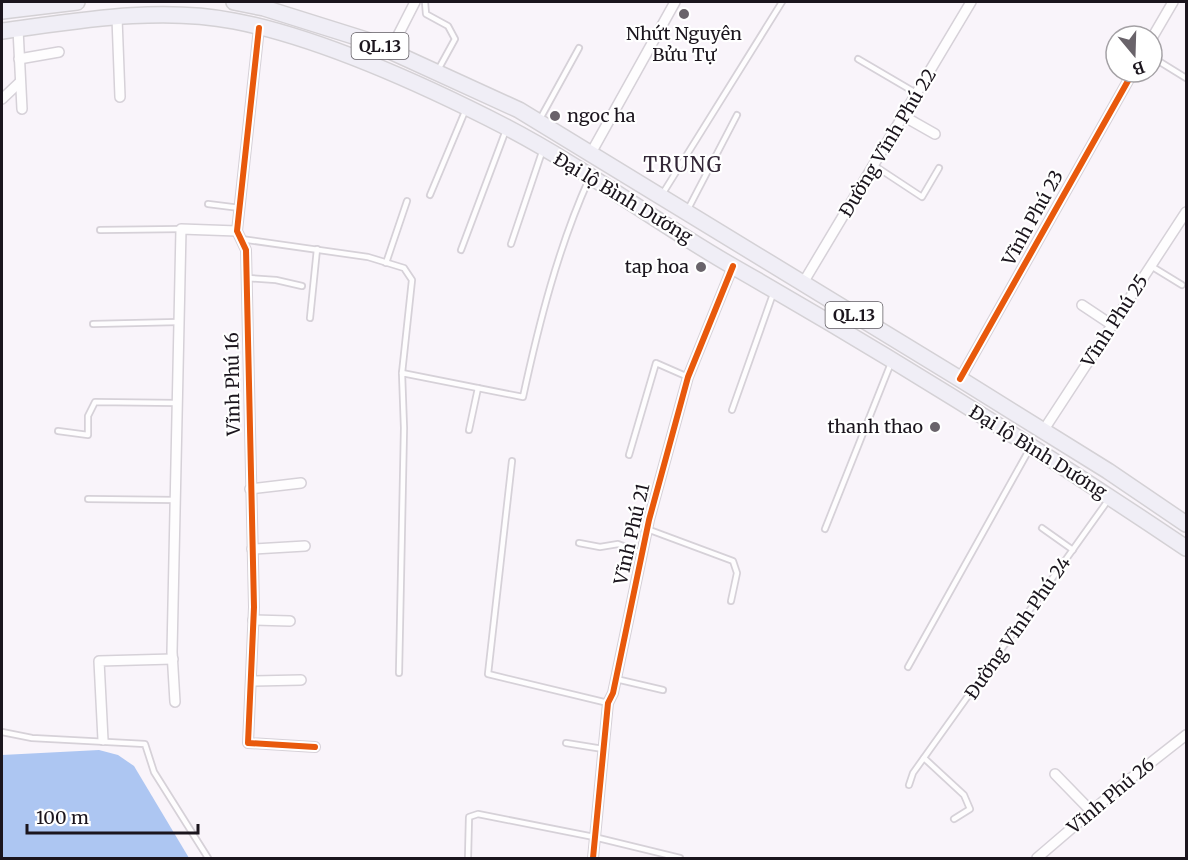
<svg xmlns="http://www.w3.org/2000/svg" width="1188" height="860" font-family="Merriweather,serif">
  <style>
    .water { fill: #adc6f2 }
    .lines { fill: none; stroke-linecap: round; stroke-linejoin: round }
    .service-casing { stroke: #d6d1d8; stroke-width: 8 }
    .minor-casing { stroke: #d6d1d8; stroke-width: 12 }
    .trunk-casing { stroke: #d4d1d5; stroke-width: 18 }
    .service { stroke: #fefdfe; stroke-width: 4.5 }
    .minor { stroke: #fefdfe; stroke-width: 9 }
    .trunk { stroke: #f0eef6; stroke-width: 15 }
    .cycleway-casing { stroke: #fff; stroke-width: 10 }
    .cycleway { stroke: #e8590c; stroke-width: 6 }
    .poi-dot { fill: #69636a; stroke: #fff; stroke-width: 2 }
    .labels { text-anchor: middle; stroke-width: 4.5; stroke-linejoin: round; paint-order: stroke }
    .shield { fill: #fff; stroke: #5f5b61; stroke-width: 1.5 }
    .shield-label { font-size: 16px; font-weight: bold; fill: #1b151d }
    .poi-label { font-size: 18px; fill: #1b151d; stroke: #fff; text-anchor: end }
    .street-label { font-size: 18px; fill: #1b151d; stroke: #fff }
    .neighbourhood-label { font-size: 20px; letter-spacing: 1.5px; fill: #332737; stroke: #fff }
  </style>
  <rect width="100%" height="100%" fill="#f9f4fa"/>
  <!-- water -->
  <path class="water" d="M 99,750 L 118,755 L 134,766 L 189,858 L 2,858 L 2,755 Z"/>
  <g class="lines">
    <defs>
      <g id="service">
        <path d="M 425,2 L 426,14 L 448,26 L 455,39 L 438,70"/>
        <path d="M 1152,57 L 1186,78"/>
        <path d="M 858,59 L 916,93"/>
        <path d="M 540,119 L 579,48"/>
        <path d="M 875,166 L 922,197 L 939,168"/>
        <path d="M 663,193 L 782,2"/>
        <path d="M 430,195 L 466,109"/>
        <path d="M 208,204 L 240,208"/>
        <path d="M 687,211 L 737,115"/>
        <path d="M 100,230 L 181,229"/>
        <path d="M 241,239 L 368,257 L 404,268 L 412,280 L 402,373"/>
        <path d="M 511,244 L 542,152"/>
        <path d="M 461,250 L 506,130"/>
        <path d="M 386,263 L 407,201"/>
        <path d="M 1151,266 L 1182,285"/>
        <path d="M 247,278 L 276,280 L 302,286"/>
        <path d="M 310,318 L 317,249"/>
        <path d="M 93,324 L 178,322"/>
        <path d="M 732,410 L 773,294"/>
        <path d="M 469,430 L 478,388"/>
        <path d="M 58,431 L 88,435 L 88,416 L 95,402 L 178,403"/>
        <path d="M 629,455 L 656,363 L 688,377"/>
        <path d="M 512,461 L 488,674 L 608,703"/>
        <path d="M 88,499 L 176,500"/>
        <path d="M 1042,528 L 1073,550"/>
        <path d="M 647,529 L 733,561 L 737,573 L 731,601"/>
        <path d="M 825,529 L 891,363"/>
        <path d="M 579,543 L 600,547 L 618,544 L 642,553"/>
        <path d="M 908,667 L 1029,450"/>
        <path d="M 399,673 L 404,428 L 402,373 L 523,397 C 539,323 558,248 589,179"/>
        <path d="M 616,679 L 663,690"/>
        <path d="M 2,732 L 32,738 L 145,744 L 154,772 L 208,858"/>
        <path d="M 566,743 L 603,749"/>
        <path d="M 924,758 L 964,795 L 970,809 L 954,819"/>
        <path d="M 909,785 L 913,773 L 1109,499"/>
        <path d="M 468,858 L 469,817 L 478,814 L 594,837 L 680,858"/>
      </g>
      <g id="minor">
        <path d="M 117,18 L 120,97"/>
        <path d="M 259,28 L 237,231 L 246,250 L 254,607 L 248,743 L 315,747"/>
        <path d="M 18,29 L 22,109"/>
        <path d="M 1152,38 L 1173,2"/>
        <path d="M 390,51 L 415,2"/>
        <path d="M 19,59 L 59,52"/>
        <path d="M 2,99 L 20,82"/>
        <path d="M 905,117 L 935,134"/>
        <path d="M 591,153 L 675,2"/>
        <path d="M 803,283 L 971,2"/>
        <path d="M 1082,305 L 1112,325"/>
        <path d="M 960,379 L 1133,72"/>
        <path d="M 1043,431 L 1186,212"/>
        <path d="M 250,489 L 301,483"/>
        <path d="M 252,549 L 305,546"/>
        <path d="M 253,620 L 290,621"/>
        <path d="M 251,681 L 301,680"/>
        <path d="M 175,702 L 172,652 L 181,229 L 237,231"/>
        <path d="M 103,740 L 99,661 L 173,659"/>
        <path d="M 1055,774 L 1091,811"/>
        <path d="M 593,858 L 608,703 L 613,693 L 649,520 L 688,377 L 733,266"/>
        <path d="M 1037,858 L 1121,786 L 1186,735"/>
      </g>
      <g id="trunk">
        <path d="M 234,2 L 264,8 L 366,40 L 519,110 L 960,379 L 1108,471 L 1186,524"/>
        <path d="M 2,11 L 77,2"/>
        <path d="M 2,31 C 77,21 158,6 234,21 C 322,38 426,86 506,127 C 585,168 657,223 734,267 C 888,355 1039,449 1186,548"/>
      </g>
    </defs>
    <!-- service casing -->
    <use href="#service" class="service-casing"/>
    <!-- minor casing -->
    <use href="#minor" class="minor-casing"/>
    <!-- trunk casing -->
    <use href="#trunk" class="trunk-casing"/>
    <!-- service -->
    <use href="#service" class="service"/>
    <!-- minor -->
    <use href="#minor" class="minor"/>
    <!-- trunk -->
    <use href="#trunk" class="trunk"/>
    <defs>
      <g id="cycleway">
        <path d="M 259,28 L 237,231 L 246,250 L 254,607 L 248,743 L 315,747"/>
        <path d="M 960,379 L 1133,72"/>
        <path d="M 593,858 L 608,703 L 613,693 L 649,520 L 688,377 L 733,266"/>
      </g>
    </defs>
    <!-- cycleway casing -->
    <use href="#cycleway" class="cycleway-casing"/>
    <!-- cycleway -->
    <use href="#cycleway" class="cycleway"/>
  </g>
  <!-- markers -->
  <g class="poi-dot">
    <circle cx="684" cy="14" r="6"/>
    <circle cx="555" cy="116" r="6"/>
    <circle cx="701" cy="267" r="6"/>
    <circle cx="935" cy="427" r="6"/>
  </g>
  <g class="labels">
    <!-- shield labels -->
    <g class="shield">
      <rect x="351.5" y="33" width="57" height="26" rx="4.5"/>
      <rect x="825.5" y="302" width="57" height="26" rx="4.5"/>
    </g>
    <g class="shield-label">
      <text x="380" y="52">QL.13</text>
      <text x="854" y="321">QL.13</text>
    </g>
    <!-- poi labels -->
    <g class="poi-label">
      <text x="684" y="40" text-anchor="middle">Nhứt Nguyên<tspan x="684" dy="21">Bửu Tự</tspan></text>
      <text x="567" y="122" text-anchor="start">ngoc ha</text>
      <text x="689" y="273">tap hoa</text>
      <text x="923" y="433">thanh thao</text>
    </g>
    <!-- street labels -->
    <g class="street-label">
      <text transform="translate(888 143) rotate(-59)" y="6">Đường Vĩnh Phú 22</text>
      <text transform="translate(623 198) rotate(31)" y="6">Đại lộ Bình Dương</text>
      <text transform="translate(1033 218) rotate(-61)" y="6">Vĩnh Phú 23</text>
      <text transform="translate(1115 321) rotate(-57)" y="6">Vĩnh Phú 25</text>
      <text transform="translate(233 384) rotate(-91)" y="6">Vĩnh Phú 16</text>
      <text transform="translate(1038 452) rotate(32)" y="6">Đại lộ Bình Dương</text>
      <text transform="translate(632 534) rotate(-77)" y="6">Vĩnh Phú 21</text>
      <text transform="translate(1018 628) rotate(-55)" y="6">Đường Vĩnh Phú 24</text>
      <text transform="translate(1111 796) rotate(-40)" y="6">Vĩnh Phú 26</text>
    </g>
    <!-- neighbourhood labels -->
    <g class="neighbourhood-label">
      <text x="683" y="172">TRUNG</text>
    </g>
  </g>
  <!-- border -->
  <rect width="1188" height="860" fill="none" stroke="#1b151d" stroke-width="6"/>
  <!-- north arrow -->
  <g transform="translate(1134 54) rotate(161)"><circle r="28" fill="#ffffff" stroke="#a4a1a5" stroke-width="1.5"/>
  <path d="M0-4.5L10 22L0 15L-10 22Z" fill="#69636a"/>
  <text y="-9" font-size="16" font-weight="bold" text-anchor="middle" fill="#1b151d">B</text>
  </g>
  <!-- scale -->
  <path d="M27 824v9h171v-9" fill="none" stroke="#1b151d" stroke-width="3"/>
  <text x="36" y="824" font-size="18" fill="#1b151d" stroke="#ffffff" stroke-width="4.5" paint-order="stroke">100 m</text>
</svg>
